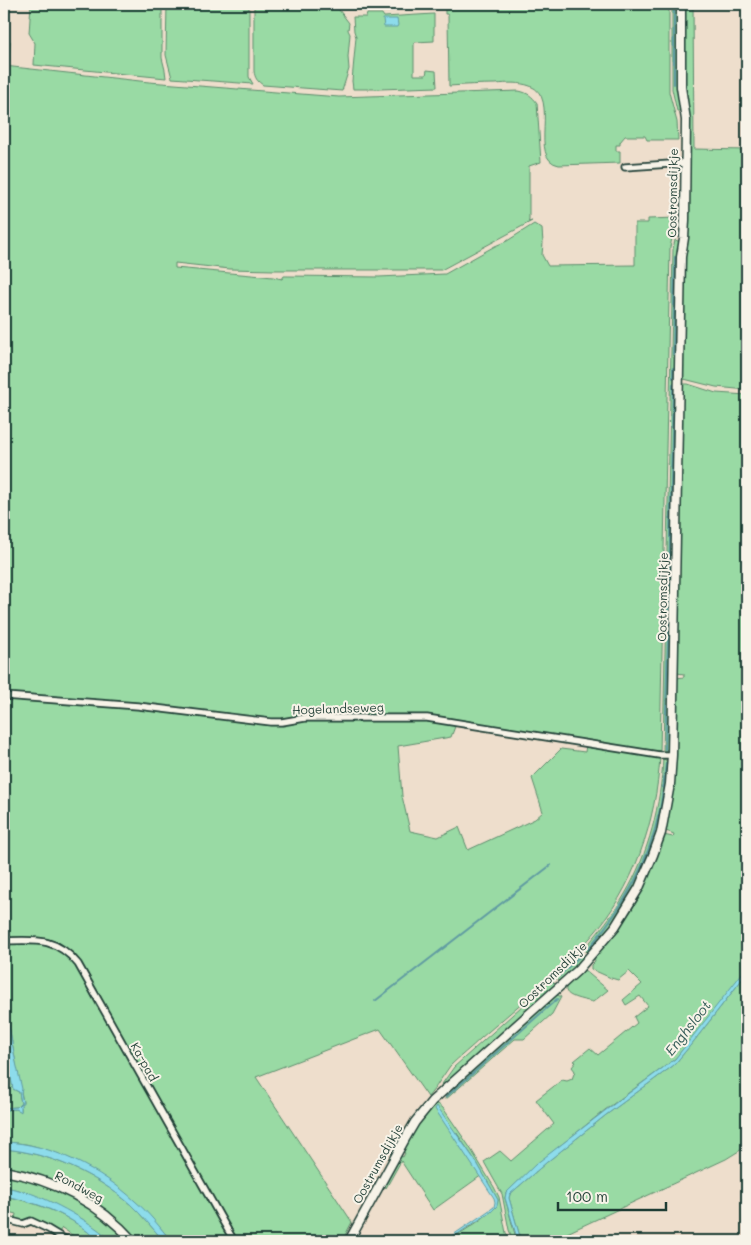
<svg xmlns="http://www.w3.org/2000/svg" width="751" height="1245" font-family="Mali,sans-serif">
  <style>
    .green { fill: #99daa4; stroke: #5c8c6c }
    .water { fill: #8ddceb; stroke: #619ca2 }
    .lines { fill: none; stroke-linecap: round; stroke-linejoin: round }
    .stream { stroke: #619ca2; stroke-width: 2 }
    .street-casing { stroke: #1f3d34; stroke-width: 9 }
    .secondary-casing { stroke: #1f3d34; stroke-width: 11 }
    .street { stroke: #f7f3e8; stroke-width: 5.5 }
    .secondary { stroke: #f7f3e8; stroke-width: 8 }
    .labels { text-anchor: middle; stroke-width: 4; stroke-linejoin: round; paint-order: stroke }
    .street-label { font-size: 12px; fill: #1f3d34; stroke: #f7f3e8 }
    .water-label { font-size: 14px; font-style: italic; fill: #355d59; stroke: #f7f3e8 }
  </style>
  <rect width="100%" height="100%" fill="#eedecc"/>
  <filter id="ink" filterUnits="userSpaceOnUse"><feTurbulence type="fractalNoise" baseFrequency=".02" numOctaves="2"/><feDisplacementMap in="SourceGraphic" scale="10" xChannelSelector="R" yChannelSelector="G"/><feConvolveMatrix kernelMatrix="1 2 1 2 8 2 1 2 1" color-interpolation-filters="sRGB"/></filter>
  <g filter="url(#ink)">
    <!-- green -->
    <g class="green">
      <path d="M 31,4 L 162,4 L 162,58 L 165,70 L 166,78 L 34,65 L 35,43 L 29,33 Z"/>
      <path d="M 167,4 L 249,4 L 249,77 L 253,84 L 172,78 L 166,55 Z"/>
      <path d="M 254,4 L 336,4 L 336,6 L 349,23 L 348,30 L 350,34 L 348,57 L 349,69 L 342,91 L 263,85 C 257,81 255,78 254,71 Z"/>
      <path d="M 445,4 L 669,4 L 669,92 L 677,122 L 678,140 L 647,140 L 645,136 L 625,136 L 620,142 L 620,145 L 616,145 L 616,151 L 620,151 L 620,163 L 559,165 C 527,159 561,97 530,86 C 519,82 507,83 496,84 C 480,84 465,85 449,86 L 448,16 L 447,14 L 445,14 Z"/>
      <path d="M 672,4 L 678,4 L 682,108 L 679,111 L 677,111 L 672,89 Z"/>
      <path d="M 683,4 L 693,4 L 694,149 L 747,150 L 747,390 L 716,387 L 684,379 L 682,377 L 684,256 L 689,113 L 685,89 Z"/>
      <path d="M 367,14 L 382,14 L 384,17 L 434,14 L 434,41 L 415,42 L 414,44 L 414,75 L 426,75 L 427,70 L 436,71 L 437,87 L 380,89 L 353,89 L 352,81 L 356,37 L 354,31 L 353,17 L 366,17 Z"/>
      <path d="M 10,41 L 9,62 L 4,61 L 4,44 Z"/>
      <path d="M 4,66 L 149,82 L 339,97 L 519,91 C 528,93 532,96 537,103 L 541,162 L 529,166 L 529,219 L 528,222 L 532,221 L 441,270 L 274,270 L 230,269 L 175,263 L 175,268 L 273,277 L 282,279 L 284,276 L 287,276 L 379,277 L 445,274 L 495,246 L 507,241 L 534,224 L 542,229 L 543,243 L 542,255 L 548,266 L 635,265 L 635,223 L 648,223 L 648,219 L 677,218 L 670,247 L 660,753 L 427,716 L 281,720 L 4,694 Z"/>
      <path d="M 675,240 L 678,241 L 680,244 L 669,748 L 663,752 L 673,249 Z"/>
      <path d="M 684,384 L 688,384 L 716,393 L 747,395 L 747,970 L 675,1059 L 605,1110 L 537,1164 L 506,1193 L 505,1198 L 516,1238 L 520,1237 L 509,1198 L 510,1194 L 547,1162 L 606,1115 L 674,1065 L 694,1041 L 747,973 L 747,1146 L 726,1159 L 550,1241 L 517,1241 L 511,1235 L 509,1230 L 502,1194 L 484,1162 L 500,1151 L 511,1161 L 554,1124 L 536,1100 L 562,1080 L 567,1081 L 572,1079 L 575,1071 L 572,1067 L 576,1062 L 574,1061 L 590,1048 L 598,1055 L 637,1023 L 634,1017 L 648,1006 L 640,996 L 626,1005 L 623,1000 L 642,984 L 629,971 L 618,980 L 611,978 L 591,969 L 591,965 L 595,961 L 594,957 C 607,943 620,928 631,911 C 646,888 655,862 663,835 L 673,837 L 674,834 L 666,831 L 664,829 L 670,807 L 672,792 L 677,678 L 684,677 L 684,674 L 677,673 L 682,386 Z"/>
      <path d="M 4,697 L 113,705 L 216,718 L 296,721 L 418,719 L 456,724 L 451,737 L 398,746 L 402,796 L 410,831 L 438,837 L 459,827 L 468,850 L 535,819 L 543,812 L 532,778 L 561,749 L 585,752 L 586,745 L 660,757 C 656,822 634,889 590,938 C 557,974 518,1006 481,1038 C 471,1048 460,1056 450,1066 C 446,1071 443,1077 439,1082 C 436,1087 432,1092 428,1097 L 380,1029 L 256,1077 L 352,1222 L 342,1241 L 236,1241 L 87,976 L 59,945 L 4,939 Z"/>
      <path d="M 663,758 L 669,763 C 664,807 654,857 631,896 C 619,916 604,934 590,952 L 587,952 L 584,949 C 599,932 614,913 625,894 C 649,853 661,804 663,758 Z"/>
      <path d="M 32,942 L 51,945 L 64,953 L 76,966 L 97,1007 L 105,1017 L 215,1212 L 218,1221 L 230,1241 L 171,1241 C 135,1195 91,1162 34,1146 C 25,1143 14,1143 4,1142 L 4,1110 L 16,1109 L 21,1111 L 21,1105 L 17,1107 L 4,1108 L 4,1031 L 7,1046 L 5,1047 L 6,1052 L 8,1052 L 13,1089 L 19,1092 L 21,1103 L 23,1102 L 4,999 L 4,943 Z"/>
      <path d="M 581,952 L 585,958 L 561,981 L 558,981 L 555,977 Z"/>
      <path d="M 583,969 L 608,990 L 593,1002 C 586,1000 558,997 568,984 C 572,978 578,974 583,969 Z"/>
      <path d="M 551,980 L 555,984 L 554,987 L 435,1094 L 454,1067 Z"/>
      <path d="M 558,995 L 561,997 L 552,1014 L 524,1039 L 515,1039 L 445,1100 L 446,1093 L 554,996 Z"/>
      <path d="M 438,1104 L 443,1108 L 469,1146 L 494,1187 L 499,1197 L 506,1233 L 512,1241 L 447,1241 C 460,1233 495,1214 498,1200 L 477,1163 L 456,1132 L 482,1175 L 433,1210 L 401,1161 L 386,1188 L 384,1183 L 399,1155 L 403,1157 L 405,1153 L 402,1151 L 416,1128 L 434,1105 Z"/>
      <path d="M 4,1149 C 50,1153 95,1174 130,1204 C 142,1215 153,1229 164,1241 L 138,1241 C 101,1200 58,1177 4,1167 Z"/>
      <path d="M 4,1175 C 56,1184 91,1203 127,1241 L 111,1241 L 107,1237 L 82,1219 L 27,1192 L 4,1187 Z"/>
      <path d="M 4,1196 C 38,1203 72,1215 98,1241 L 81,1241 L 62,1228 L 59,1232 L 28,1219 L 21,1221 L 15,1219 L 16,1214 L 4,1211 Z"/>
    </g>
    <!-- water -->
    <g class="water">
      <path d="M 383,19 L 397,19 L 398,25 L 397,27 L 384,27 Z"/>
      <path d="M 747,967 L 747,973 L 694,1041 L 674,1065 L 606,1115 L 547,1162 L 510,1194 L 509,1198 L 520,1237 L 517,1238 L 505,1198 L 506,1193 L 536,1164 L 606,1110 L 675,1059 Z"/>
      <path d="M 4,999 L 15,1058 L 22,1089 L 21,1093 L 23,1103 L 21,1103 L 21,1112 C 16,1107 10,1110 4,1110 L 4,1108 L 17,1107 L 21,1103 L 19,1092 L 13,1089 L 11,1078 L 6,1073 L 4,1062 L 9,1058 L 8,1052 L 6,1053 L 5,1047 L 7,1046 L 4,1031 Z"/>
      <path d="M 437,1106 L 477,1163 L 498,1200 L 497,1206 L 491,1212 L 447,1241 L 444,1241 L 494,1207 L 495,1202 L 494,1198 L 435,1109 Z"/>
      <path d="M 4,1142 C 50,1143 102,1170 135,1201 C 149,1213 160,1227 171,1241 L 164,1241 C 153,1229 142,1215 130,1204 C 95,1174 50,1153 4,1149 Z"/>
      <path d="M 4,1187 C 11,1188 19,1190 27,1192 C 49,1199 96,1224 111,1241 L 98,1241 C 73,1216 38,1202 4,1196 Z"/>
    </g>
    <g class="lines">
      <!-- stream -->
      <g class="stream">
        <path d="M 674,4 L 674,84"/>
        <path d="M 673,354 L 675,257"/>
        <path d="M 673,378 L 673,368"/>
        <path d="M 669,586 L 673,384"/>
        <path d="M 665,749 L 669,596"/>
        <path d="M 588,949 C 625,905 648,865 660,809 C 663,794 664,778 666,763"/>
        <path d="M 558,977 L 581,955"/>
        <path d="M 375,1001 L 551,865"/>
        <path d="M 446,1097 L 557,999"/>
      </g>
      <defs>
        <g id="street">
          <path d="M 625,167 L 685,163"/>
          <path d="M 4,696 L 138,706 L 271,722 L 282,722 L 305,718 L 427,718 L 659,755 L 672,755"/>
          <path d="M 4,941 C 35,940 57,937 78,964 L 234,1241"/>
          <path d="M 4,1219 L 23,1224 L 31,1221 L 48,1229 L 68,1241"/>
        </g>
        <g id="secondary">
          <path d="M 4,1171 C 55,1180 98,1202 133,1241"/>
          <path d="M 349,1241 L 405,1139 L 415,1122 L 432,1101 L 578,970 L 615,927 L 639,888 L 653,855 L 661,833 L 670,784 L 672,755 L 681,257 L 684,238 L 685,220 L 686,120 L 681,87 L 681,4"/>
        </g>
      </defs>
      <!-- street casing -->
      <use href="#street" class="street-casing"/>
      <!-- secondary casing -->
      <use href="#secondary" class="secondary-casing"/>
      <!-- street -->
      <use href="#street" class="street"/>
      <!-- secondary -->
      <use href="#secondary" class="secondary"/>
    </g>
  </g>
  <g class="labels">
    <!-- street labels -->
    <g class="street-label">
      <text transform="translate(673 193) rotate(-89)" y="4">Oostromsdijkje</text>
      <text transform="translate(663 597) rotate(-89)" y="4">Oostromsdijkje</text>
      <text transform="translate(338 709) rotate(-2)" y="4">Hogelandseweg</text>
      <text transform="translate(553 975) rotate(-44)" y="4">Oostromsdijkje</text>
      <text transform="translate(144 1062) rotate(61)" y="4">Ka-pad</text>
      <text transform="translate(378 1164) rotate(-61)" y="4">Oostrumsdijkje</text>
      <text transform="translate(79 1187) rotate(28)" y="4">Rondweg</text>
    </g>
    <!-- water labels -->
    <g class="water-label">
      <text transform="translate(688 1028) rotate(-52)" y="5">Enghsloot</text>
    </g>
  </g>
  <!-- margin -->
  <rect width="751" height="1245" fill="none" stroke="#f7f3e8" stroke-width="20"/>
  <rect x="10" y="10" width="731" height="1225" fill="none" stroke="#1f3d34" stroke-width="2" filter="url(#ink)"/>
  <!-- scale -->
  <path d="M558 1202v8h108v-8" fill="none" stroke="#1f3d34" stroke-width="2.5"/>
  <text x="566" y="1202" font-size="15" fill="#1f3d34" stroke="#f7f3e8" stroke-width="4" paint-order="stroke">100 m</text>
</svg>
